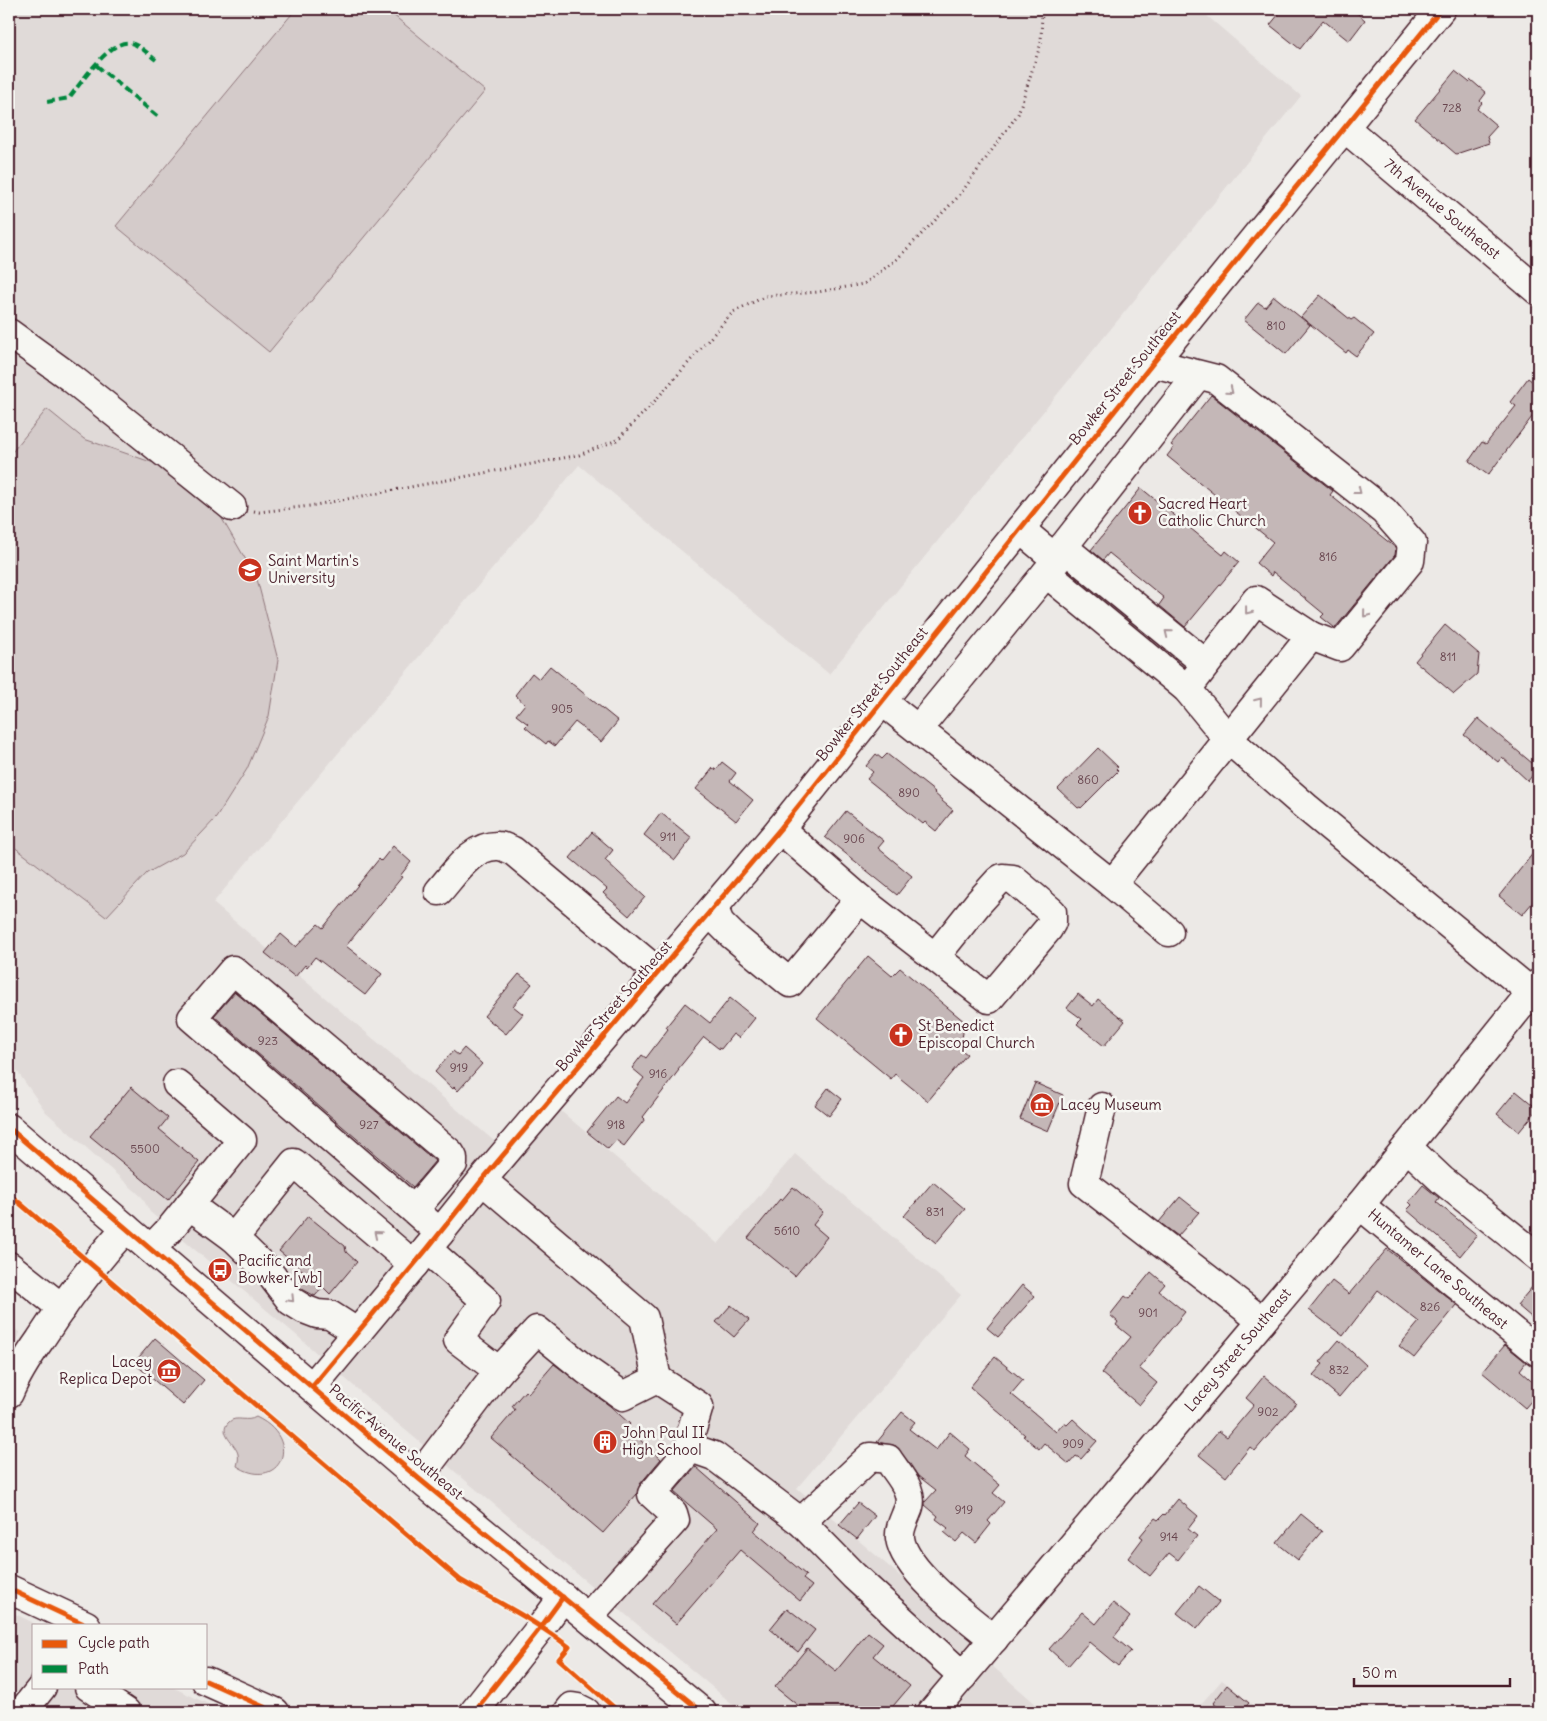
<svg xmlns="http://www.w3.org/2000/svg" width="1547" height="1721" font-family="Delius,sans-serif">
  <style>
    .built { fill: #e0dad8 }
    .green { fill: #d4cbca; stroke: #8f757a }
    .building { fill: #c4b7b7; stroke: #4a1f2b }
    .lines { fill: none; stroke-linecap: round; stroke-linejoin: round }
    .minor-casing { stroke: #4a1f2b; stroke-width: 31 }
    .major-casing { stroke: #4a1f2b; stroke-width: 31 }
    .path { stroke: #4a1f2b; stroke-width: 3; stroke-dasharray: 1 4; stroke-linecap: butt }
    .minor { stroke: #f6f6f2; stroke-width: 28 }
    .major { stroke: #f6f6f2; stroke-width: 28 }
    .quiet { stroke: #00873e; stroke-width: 4; stroke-dasharray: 8 4; stroke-linecap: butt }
    .cycleway-casing { stroke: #f6f6f2; stroke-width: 8 }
    .cycleway { stroke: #e8590c; stroke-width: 5 }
    .oneway { stroke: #a99598 }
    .labels { text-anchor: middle; stroke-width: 5; stroke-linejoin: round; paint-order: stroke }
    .number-label { font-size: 12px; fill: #68454e }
    .street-label { font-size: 15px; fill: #4a1f2b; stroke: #f6f6f2 }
    .poi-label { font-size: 15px; fill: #4a1f2b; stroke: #f6f6f2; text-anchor: start }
  </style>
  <rect width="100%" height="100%" fill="#ece9e6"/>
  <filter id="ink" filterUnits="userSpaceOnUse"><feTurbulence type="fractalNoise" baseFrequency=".02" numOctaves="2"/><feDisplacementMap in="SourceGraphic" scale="10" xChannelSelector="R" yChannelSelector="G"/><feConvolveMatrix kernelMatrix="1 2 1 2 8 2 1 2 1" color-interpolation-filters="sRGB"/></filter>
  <g filter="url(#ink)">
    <!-- built -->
    <g class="built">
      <path d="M 9,9 L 1199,9 L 1301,96 L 829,674 L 579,465 L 213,903 L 506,1151 L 549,1101 L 718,1244 L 795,1154 L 961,1295 L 797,1488 L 980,1644 L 919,1712 L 742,1712 L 373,1403 L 295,1334 L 150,1212 L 142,1197 L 46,1112 L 17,1071 L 9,1065 Z"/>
      <path d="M 9,1324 L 20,1333 L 9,1356 Z"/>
      <path d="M 9,1611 L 38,1625 L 34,1625 L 34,1687 L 172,1687 L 225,1712 L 9,1712 Z"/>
      <path d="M 991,1665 L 1045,1712 L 954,1712 Z"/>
      <path d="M 1222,1680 L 1261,1712 L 1194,1712 Z"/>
    </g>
    <!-- green -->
    <g class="green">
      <path d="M 296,9 L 386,9 L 485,91 L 269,352 L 116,226 Z"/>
      <path d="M 47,409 L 84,439 L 154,463 L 221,517 L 257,579 L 278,660 L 269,716 L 247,769 L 216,818 L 183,853 L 147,873 L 106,917 L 9,843 L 9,456 Z"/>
      <path d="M 256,1417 C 305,1440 279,1493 237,1466 C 238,1462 239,1458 238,1454 C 236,1444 217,1433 229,1422 C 236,1415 247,1423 256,1417 Z"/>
    </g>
    <!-- building -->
    <g class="building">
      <path d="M 1283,9 L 1352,9 L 1365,20 L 1349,41 L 1323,20 L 1300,49 L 1270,25 Z"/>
      <path d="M 1455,71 L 1469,82 L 1471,80 L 1486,93 L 1480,101 L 1482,103 L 1477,109 L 1497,126 L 1487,137 L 1489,143 L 1456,154 L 1415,119 Z"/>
      <path d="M 1320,295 L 1351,320 L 1354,318 L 1374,334 L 1356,356 L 1348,350 L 1346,353 L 1301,317 Z"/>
      <path d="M 1274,296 L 1310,325 L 1286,354 L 1244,320 L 1257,304 L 1259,303 L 1265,307 Z"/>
      <path d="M 1528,378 L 1538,386 L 1538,409 L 1488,475 L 1469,461 L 1482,442 L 1486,444 L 1516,406 L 1510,402 Z"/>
      <path d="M 1211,395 L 1333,491 L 1330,495 L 1396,548 L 1395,555 L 1335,628 L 1321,617 L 1324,614 L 1273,572 L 1271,576 L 1256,563 L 1273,542 L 1167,456 L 1174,447 L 1171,445 Z"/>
      <path d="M 1141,488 L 1223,555 L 1226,551 L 1239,562 L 1185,627 L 1159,605 L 1164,598 L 1109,553 L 1103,560 L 1091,550 Z"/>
      <path d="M 1445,625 L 1479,654 L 1477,674 L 1454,694 L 1415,661 Z"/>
      <path d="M 550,666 L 618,721 L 601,742 L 575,722 L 555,746 L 548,741 L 546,744 L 525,727 L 528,724 L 516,715 L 525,704 L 515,695 L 532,673 L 539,679 Z"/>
      <path d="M 1478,718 L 1538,768 L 1528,781 L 1502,757 L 1498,762 L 1464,735 Z"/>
      <path d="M 1098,748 L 1118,767 L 1116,769 L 1118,771 L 1081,808 L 1080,807 L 1078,808 L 1058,789 Z"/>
      <path d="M 876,754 L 882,759 L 887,754 L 935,792 L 934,793 L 942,800 L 942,801 L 953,810 L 936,831 L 925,822 L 923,824 L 867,779 L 873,772 L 866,766 Z"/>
      <path d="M 722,762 L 736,773 L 730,781 L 753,800 L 736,821 L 696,789 L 713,768 L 716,770 Z"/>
      <path d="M 846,811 L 884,841 L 878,848 L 912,876 L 897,895 L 825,837 Z"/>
      <path d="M 661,813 L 692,838 L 675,860 L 644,835 Z"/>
      <path d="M 592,832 L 613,850 L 605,860 L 645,897 L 629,916 L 603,893 L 607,889 L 570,858 Z"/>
      <path d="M 393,846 L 411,862 L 400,876 L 402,877 L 346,946 L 382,974 L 365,995 L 315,957 L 307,967 L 305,965 L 295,977 L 265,953 L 281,934 L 296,947 L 318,924 L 323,928 L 379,859 L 381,861 Z"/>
      <path d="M 1538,847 L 1538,896 L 1522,915 L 1499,896 Z"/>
      <path d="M 868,956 L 892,976 L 900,968 L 965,1022 L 960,1049 L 967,1054 L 928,1101 L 895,1074 L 891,1079 L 817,1018 Z"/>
      <path d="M 519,974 L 532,984 L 513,1006 L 523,1014 L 506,1034 L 484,1016 Z"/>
      <path d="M 235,992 L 435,1161 L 413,1187 L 214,1016 Z"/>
      <path d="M 1078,994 L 1093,1006 L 1098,999 L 1125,1021 L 1104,1046 L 1077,1024 L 1082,1019 L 1067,1008 Z"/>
      <path d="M 730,998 L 755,1018 L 739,1038 L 733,1034 L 721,1049 L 718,1048 L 704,1037 L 678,1069 L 679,1070 L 643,1117 L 645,1119 L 624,1146 L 616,1140 L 608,1149 L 587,1132 L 616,1096 L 625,1103 L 644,1078 L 632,1068 L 642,1055 L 646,1058 L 668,1029 L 666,1027 L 685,1003 L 710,1023 Z"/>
      <path d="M 464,1048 L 482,1064 L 458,1091 L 454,1087 L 453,1089 L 435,1072 L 453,1051 L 458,1055 Z"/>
      <path d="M 1035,1083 L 1063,1095 L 1048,1131 L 1020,1119 Z"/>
      <path d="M 131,1087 L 168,1118 L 159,1129 L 199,1162 L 168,1200 L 90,1136 Z"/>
      <path d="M 828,1088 L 842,1099 L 829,1116 L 815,1105 Z"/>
      <path d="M 1516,1091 L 1538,1109 L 1519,1132 L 1497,1114 Z"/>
      <path d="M 933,1182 L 965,1209 L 936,1243 L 904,1216 Z"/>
      <path d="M 1423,1185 L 1439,1198 L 1436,1202 L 1477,1235 L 1460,1256 L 1407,1210 L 1412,1205 L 1409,1202 Z"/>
      <path d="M 793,1187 L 823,1212 L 813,1225 L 827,1237 L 795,1276 L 748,1238 L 780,1199 L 782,1200 Z"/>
      <path d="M 1180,1197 L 1199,1212 L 1178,1236 L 1159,1222 Z"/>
      <path d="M 308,1216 L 345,1246 L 346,1252 L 357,1262 L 330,1294 L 323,1287 L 315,1296 L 302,1289 L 298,1285 L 307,1274 L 279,1251 Z"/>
      <path d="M 1387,1249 L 1457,1305 L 1414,1358 L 1399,1346 L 1419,1322 L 1378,1290 L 1343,1336 L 1309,1310 L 1332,1281 L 1349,1294 Z"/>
      <path d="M 1151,1272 L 1165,1284 L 1159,1291 L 1185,1312 L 1139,1368 L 1157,1383 L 1139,1405 L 1101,1373 L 1131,1337 L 1116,1325 L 1118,1322 L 1110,1315 L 1125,1296 L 1129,1299 Z"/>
      <path d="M 1538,1280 L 1538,1323 L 1517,1305 Z"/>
      <path d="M 1022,1285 L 1035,1296 L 998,1337 L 987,1328 Z"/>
      <path d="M 731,1305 L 749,1320 L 734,1337 L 716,1322 Z"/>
      <path d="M 155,1338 L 204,1380 L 183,1405 L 134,1363 Z"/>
      <path d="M 1339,1340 L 1366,1365 L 1339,1397 L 1313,1375 L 1323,1364 L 1320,1362 Z"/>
      <path d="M 1505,1345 L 1526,1362 L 1520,1370 L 1538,1386 L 1538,1393 L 1525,1408 L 1482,1372 Z"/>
      <path d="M 995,1357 L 1023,1380 L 1011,1394 L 1039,1417 L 1056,1432 L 1064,1423 L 1067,1425 L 1073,1419 L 1097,1441 L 1081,1459 L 1076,1456 L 1069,1464 L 1044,1443 L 1039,1449 L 1023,1436 L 1025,1435 L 970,1387 Z"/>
      <path d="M 554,1364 L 610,1406 L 630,1424 L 627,1428 L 661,1459 L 640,1484 L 637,1494 L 603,1533 L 491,1438 L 515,1410 L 512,1406 L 525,1391 L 528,1394 Z"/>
      <path d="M 1264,1376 L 1296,1403 L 1255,1451 L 1250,1447 L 1226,1477 L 1199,1455 L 1219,1431 L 1227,1437 L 1254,1405 L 1246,1398 Z"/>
      <path d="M 902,1412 L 915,1422 L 909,1429 L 936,1450 L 950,1432 L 970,1449 L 965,1456 L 1000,1485 L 993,1493 L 1004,1502 L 988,1521 L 991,1524 L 976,1543 L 964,1533 L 956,1542 L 944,1532 L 948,1528 L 936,1519 L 938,1516 L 925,1505 L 925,1502 L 936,1490 L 918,1476 L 896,1446 L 877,1442 Z"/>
      <path d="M 696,1467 L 760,1523 L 754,1531 L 806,1575 L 803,1579 L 812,1586 L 800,1601 L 740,1550 L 676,1624 L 652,1604 L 717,1529 L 674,1492 Z"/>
      <path d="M 1178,1499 L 1198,1516 L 1188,1529 L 1197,1536 L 1178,1560 L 1169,1553 L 1150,1576 L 1128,1558 L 1143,1538 L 1140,1536 L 1155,1518 L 1158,1520 L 1164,1514 L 1165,1515 Z"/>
      <path d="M 858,1503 L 875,1516 L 857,1539 L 839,1525 Z"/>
      <path d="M 1301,1514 L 1322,1531 L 1298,1560 L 1277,1543 Z"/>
      <path d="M 1199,1586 L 1219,1602 L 1197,1629 L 1177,1613 Z"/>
      <path d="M 1113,1603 L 1130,1617 L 1114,1637 L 1131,1651 L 1118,1666 L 1089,1642 L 1068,1666 L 1049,1649 L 1082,1612 L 1096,1624 Z"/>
      <path d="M 787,1608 L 815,1630 L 798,1652 L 770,1629 Z"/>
      <path d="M 868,1632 L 883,1644 L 873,1656 L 910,1686 L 888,1712 L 806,1712 L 775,1687 L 807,1648 L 836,1671 Z"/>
      <path d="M 1227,1685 L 1249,1703 L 1241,1712 L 1224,1712 L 1213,1703 Z"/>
    </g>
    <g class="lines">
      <defs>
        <g id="minor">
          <path d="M 1345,128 L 1538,291"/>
          <path d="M 9,333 L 71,378 L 232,507"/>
          <path d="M 1153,363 L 1216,379 L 1384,511 L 1412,543 L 1410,561 L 1340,647 L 1311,636"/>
          <path d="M 1198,375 L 1063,547 L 1057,560 L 1046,573 L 1187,689 L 1228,739 L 1306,807 L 1531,992"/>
          <path d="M 1020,529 L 1057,560"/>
          <path d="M 1063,547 L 1206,664"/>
          <path d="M 882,701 L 1112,884 L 1169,932"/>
          <path d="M 918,729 L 1046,573"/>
          <path d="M 780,829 L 860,899 L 989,999 L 1048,929 L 1052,922 L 1052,912 L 1013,879 L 1002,878 L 998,881 L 979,902 L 935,957"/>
          <path d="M 1112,884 L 1311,636 L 1256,600 L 1187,689"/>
          <path d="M 439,891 C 455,873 472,845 498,846 C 503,846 508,849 513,851 L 659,973"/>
          <path d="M 714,909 L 720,923 L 732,935 L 790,983 L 860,899"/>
          <path d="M 1102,1107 L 1084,1183 L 1262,1321"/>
          <path d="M 1407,1147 L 1442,1180 L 1538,1257"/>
          <path d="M 482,1180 L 644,1318 L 657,1379"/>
          <path d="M 189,1205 L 234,1238 L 268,1271 L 291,1301 L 304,1309 L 317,1314 L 330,1315 L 358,1333"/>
          <path d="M 1360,1205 L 1538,1352"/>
          <path d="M 414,1210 L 453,1164 L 453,1158 L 450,1153 L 233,970 L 192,1018 L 414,1210 L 440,1233"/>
          <path d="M 234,1238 L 294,1163 L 414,1265"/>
          <path d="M 151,1249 L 170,1229 L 242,1140 L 177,1084"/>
          <path d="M 427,1249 L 486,1301 L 458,1340 L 499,1371 L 537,1330 L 586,1370 L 623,1396 L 657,1379 L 699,1406 L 690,1436 L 691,1448 L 652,1494 L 673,1513 L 675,1520 L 588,1617"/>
          <path d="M 9,1266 L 62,1308"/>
          <path d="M 312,1387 L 427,1249 L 482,1180 L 780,829 L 1153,363 L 1441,9"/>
          <path d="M 9,1393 C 17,1374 28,1357 40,1340 C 66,1300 94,1263 126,1228"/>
          <path d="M 691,1448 L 714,1456 L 801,1522 L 854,1576 L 963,1676"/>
          <path d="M 418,1478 L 499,1371"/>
          <path d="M 801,1522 L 870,1457 L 888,1459 C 898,1475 917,1492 907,1512 C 904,1520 899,1529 900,1538 C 904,1571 969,1619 994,1639"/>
          <path d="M 89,1687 L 126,1712"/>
          <path d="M 22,1712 L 42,1687"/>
          <path d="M 474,1712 L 541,1627 L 563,1597"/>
          <path d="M 568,1712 L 572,1707 L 578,1708 L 586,1712"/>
          <path d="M 932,1712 L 1360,1205 L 1538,984"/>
        </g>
        <g id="major">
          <path d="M 9,1128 L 418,1478 L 702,1712"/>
          <path d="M 9,1589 L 86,1625"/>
          <path d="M 206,1681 L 275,1712"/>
        </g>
      </defs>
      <!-- minor casing -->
      <use href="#minor" class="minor-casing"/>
      <!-- major casing -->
      <use href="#major" class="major-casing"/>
      <!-- path -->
      <path class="path" d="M 254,511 L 259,512 L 310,506 L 579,455 L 617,440 L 654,402 L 733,312 L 766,296 L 818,292 L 864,284 L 896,260 L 959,196 L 1018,114 L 1041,43 L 1042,9"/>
      <!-- minor -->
      <use href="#minor" class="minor"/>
      <!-- major -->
      <use href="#major" class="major"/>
      <!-- quiet -->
      <g class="quiet">
        <path d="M 96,65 L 157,116"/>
        <path d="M 47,102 L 69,98 C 81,83 110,39 130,43 C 140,45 148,54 156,60"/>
      </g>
      <defs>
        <g id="cycleway">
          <path d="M 9,1128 L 418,1478 L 702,1712"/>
          <path d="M 9,1194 L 460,1580 C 497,1602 535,1620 569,1647 L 559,1659 L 619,1712"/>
          <path d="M 312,1387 L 427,1249 L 482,1180 L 780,829 L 1153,363 L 1441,9"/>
          <path d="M 9,1589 L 86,1625"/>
          <path d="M 206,1681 L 275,1712"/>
          <path d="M 474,1712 L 541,1627 L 563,1597"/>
        </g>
      </defs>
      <!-- cycleway casing -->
      <use href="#cycleway" class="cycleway-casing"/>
      <!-- cycleway -->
      <use href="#cycleway" class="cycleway"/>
    </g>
    <!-- one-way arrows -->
    <defs><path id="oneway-chevron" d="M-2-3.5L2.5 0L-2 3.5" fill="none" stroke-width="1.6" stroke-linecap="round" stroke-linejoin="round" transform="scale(1.25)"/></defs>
    <g class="oneway">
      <use href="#oneway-chevron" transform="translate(1230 391) rotate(39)"/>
      <use href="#oneway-chevron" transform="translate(1358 491) rotate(38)"/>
      <use href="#oneway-chevron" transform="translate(1248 611) rotate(128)"/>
      <use href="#oneway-chevron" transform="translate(1366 614) rotate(129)"/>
      <use href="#oneway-chevron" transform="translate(1168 633) rotate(-141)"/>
      <use href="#oneway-chevron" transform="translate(1259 701) rotate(-51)"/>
      <use href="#oneway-chevron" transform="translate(377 1234) rotate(-140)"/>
      <use href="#oneway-chevron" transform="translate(291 1299) rotate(46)"/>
    </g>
  </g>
  <!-- icons -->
  <defs>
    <symbol id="church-disc" viewBox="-11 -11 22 22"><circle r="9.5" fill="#c8321e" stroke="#f6f6f2"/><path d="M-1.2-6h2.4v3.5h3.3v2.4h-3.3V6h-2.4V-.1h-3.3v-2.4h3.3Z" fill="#fff"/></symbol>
    <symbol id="university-disc" viewBox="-11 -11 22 22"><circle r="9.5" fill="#c8321e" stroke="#f6f6f2"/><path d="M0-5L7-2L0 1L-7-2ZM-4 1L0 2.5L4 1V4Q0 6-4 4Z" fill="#fff"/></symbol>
    <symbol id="museum-disc" viewBox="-11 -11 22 22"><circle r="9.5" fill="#c8321e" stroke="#f6f6f2"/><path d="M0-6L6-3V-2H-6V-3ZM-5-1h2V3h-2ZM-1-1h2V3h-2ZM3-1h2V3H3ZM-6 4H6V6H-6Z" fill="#fff"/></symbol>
    <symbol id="bus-disc" viewBox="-11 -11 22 22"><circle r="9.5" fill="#c8321e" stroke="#f6f6f2"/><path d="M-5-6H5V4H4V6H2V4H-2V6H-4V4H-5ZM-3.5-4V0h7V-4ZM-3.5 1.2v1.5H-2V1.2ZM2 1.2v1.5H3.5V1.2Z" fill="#fff"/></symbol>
    <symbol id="building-disc" viewBox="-11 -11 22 22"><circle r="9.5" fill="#c8321e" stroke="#f6f6f2"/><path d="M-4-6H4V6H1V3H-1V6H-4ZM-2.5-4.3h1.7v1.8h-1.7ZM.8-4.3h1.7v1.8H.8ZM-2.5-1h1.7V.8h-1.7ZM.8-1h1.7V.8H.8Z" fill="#fff"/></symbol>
  </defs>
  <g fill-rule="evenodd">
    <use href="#church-disc" x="1126" y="499" width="28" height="28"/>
    <use href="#university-disc" x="236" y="556" width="28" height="28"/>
    <use href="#church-disc" x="887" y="1021" width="28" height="28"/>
    <use href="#museum-disc" x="1028" y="1091" width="28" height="28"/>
    <use href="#bus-disc" x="206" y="1256" width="28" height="28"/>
    <use href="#museum-disc" x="155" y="1357" width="28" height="28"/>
    <use href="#building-disc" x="591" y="1428" width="28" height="28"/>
  </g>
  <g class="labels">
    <!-- number labels -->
    <g class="number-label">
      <text x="1452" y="112">728</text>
      <text x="1276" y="330">810</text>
      <text x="1328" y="561">816</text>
      <text x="1448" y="661">811</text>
      <text x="562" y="713">905</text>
      <text x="1088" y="784">860</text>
      <text x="909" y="797">890</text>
      <text x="668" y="841">911</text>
      <text x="854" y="843">906</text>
      <text x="268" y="1045">923</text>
      <text x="459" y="1072">919</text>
      <text x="658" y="1078">916</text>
      <text x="369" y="1129">927</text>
      <text x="616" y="1129">918</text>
      <text x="145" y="1153">5500</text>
      <text x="935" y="1216">831</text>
      <text x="787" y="1235">5610</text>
      <text x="1430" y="1311">826</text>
      <text x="1148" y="1317">901</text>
      <text x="1339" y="1374">832</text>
      <text x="1268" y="1416">902</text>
      <text x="1073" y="1448">909</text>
      <text x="964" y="1514">919</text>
      <text x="1169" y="1541">914</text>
    </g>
    <!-- street labels -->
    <g class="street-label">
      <text transform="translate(1442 209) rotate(40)" y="5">7th Avenue Southeast</text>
      <text transform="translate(1125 378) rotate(-51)" y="5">Bowker Street Southeast</text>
      <text transform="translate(872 694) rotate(-51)" y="5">Bowker Street Southeast</text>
      <text transform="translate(614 1006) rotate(-49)" y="5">Bowker Street Southeast</text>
      <text transform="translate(1438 1269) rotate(40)" y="5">Huntamer Lane Southeast</text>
      <text transform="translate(1238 1350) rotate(-50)" y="5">Lacey Street Southeast</text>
      <text transform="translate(396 1442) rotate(40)" y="5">Pacific Avenue Southeast</text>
    </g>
    <!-- poi labels -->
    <g class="poi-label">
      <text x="1158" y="509">Sacred Heart<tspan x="1158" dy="17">Catholic Church</tspan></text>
      <text x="268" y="566">Saint Martin's<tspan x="268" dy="17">University</tspan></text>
      <text x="918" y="1031">St Benedict<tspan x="918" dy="17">Episcopal Church</tspan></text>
      <text x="1060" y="1110">Lacey Museum</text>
      <text x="238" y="1266">Pacific and<tspan x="238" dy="17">Bowker [wb]</tspan></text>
      <text x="152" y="1367" text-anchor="end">Lacey<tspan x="152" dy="17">Replica Depot</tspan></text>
      <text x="622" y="1438">John Paul II<tspan x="622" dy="17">High School</tspan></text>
    </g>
  </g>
  <!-- margin -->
  <rect width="1547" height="1721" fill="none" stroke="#f6f6f2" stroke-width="30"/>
  <rect x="15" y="15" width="1517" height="1691" fill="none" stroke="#4a1f2b" stroke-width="2" filter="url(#ink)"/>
  <!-- legend -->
  <rect x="32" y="1624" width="175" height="65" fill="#f6f6f2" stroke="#b1a0a2"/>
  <rect x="42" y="1640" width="25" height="8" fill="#e8590c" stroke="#b1a0a2"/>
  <text x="78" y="1648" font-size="15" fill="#4a1f2b">Cycle path</text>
  <rect x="42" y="1665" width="25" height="8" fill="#00873e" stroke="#b1a0a2"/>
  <text x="78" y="1674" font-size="15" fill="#4a1f2b">Path</text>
  <!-- scale -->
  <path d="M1354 1678v8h156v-8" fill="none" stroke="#4a1f2b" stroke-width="2.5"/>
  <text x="1362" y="1678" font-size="15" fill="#4a1f2b" stroke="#f6f6f2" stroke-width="4" paint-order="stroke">50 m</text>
</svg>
